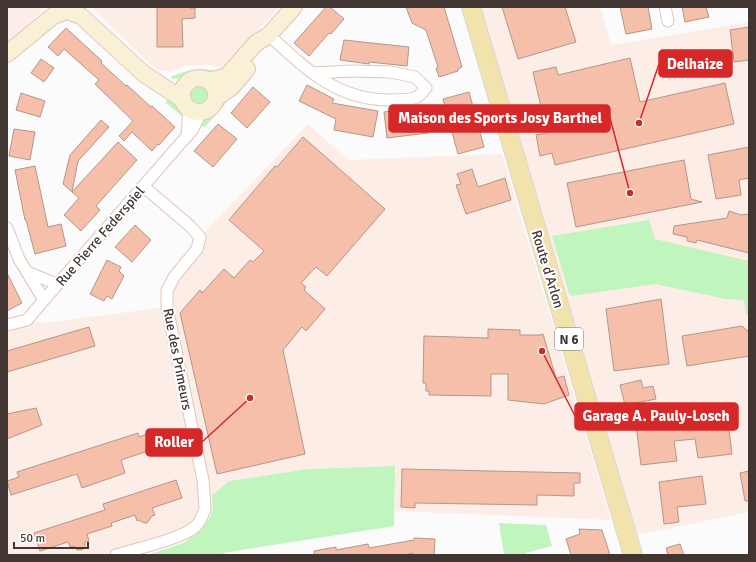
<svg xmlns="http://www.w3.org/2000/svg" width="756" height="562" font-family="Signika,sans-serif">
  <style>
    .built { fill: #fdede7 }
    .green { fill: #c0f5be }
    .building { fill: #f5bfa9; stroke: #b1978c }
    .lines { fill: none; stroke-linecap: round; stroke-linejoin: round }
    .street-casing { stroke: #e1c5b9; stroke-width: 13 }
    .secondary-casing { stroke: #e1c5b9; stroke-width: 18 }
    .primary-casing { stroke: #d9d7d6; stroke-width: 20 }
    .street { stroke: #fff; stroke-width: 11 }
    .secondary { stroke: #f8f1d6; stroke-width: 16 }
    .primary { stroke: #f2e3ad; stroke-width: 18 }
    .labels { text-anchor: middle; stroke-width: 4; stroke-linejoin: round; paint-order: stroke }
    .shield { fill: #fff; stroke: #7b7270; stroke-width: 1 }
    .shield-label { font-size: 13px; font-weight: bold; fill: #423632 }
    .street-label { font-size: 14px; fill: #423632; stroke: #fff }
    .leader { fill: none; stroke: #d62828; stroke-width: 1.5 }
    .callout-dot { fill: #d62828; stroke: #fff; stroke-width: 1.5 }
    .callout { fill: #d62828; stroke: #d62828; stroke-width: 1.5 }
    .callout-label { font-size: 15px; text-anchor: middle; font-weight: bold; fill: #fff }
  </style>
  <rect width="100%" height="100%" fill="#fbfbfb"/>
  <!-- built -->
  <g class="built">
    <path d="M 7,7 L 45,7 L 30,23 L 7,44 Z"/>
    <path d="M 92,7 L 279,7 L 224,68 L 207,65 L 186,66 L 170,72 L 161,71 L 152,66 Z"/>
    <path d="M 481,7 L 600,7 L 611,45 L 749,22 L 749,512 L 637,535 Z"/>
    <path d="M 308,124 L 348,160 L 502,154 L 611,520 L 395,511 L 394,466 L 308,469 L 229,481 L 212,512 L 205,509 L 195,526 L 119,555 L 7,555 L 7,325 L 27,320 L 42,323 L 167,307 L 167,291 L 200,237 Z"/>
  </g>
  <!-- green -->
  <g class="green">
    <path d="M 203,69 L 217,71 L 209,75 L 197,73 L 185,78 L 171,79 L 172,76 L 191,70 Z"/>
    <circle cx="198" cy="96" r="10"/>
    <path d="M 168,95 C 176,101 182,107 183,117 L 166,103 Z"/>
    <path d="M 231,97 L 205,127 L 199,126 L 203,120 L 216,110 L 221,101 Z"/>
    <path d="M 649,220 L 655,239 L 749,261 L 749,314 L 746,314 L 744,300 L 726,299 L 655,284 L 571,296 L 569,293 L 552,236 Z"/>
    <path d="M 395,466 L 394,526 L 223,553 L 223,555 L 147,555 L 183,543 L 200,531 L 210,517 L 213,509 L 212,495 L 229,481 L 308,469 Z"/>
    <path d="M 499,523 L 546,525 L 552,546 L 526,553 L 527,555 L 504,555 Z"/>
  </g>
  <!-- building -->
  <g class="building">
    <path d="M 157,7 L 190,7 L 190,8 L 195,8 L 195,18 L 182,19 L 183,47 L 157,47 Z"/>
    <path d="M 326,7 L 330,7 L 344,19 L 331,34 L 329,33 L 309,56 L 294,43 Z"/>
    <path d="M 406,7 L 444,7 L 462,67 L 458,69 L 458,71 L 439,77 L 436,68 L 438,67 L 426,30 L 412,23 Z"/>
    <path d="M 502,7 L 565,7 L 576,42 L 518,59 Z"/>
    <path d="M 620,7 L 648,7 L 652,29 L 626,34 Z"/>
    <path d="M 682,7 L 706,7 L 709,17 L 685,22 Z"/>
    <path d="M 749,27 L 749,60 L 734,62 L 730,30 Z"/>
    <path d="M 66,28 L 102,61 L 101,63 L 126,86 L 127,85 L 151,107 L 152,106 L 175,127 L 159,145 L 158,144 L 152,151 L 132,132 L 124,141 L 119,136 L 133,121 L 95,84 L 99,80 L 64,49 L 58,56 L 48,47 Z"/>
    <path d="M 344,40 L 409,47 L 407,66 L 369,62 L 369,64 L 340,60 Z"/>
    <path d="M 630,58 L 640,102 L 725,83 L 734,124 L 555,165 L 552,153 L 540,156 L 536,135 L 547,133 L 533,72 L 556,67 L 558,75 Z"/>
    <path d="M 41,59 L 54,68 L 44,82 L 31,73 Z"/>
    <path d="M 307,85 L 334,99 L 332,103 L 378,111 L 373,137 L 334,130 L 336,119 L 299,101 Z"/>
    <path d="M 253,87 L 270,102 L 247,128 L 231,113 Z"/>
    <path d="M 469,92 L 484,147 L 458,154 L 443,99 Z"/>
    <path d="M 21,93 L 45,101 L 40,117 L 16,110 Z"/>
    <path d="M 424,107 L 428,133 L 387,138 L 384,112 Z"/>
    <path d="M 101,120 L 109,127 L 78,161 L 72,192 L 63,184 L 70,155 Z"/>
    <path d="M 218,124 L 237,139 L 213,167 L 194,151 Z"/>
    <path d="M 14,129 L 35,132 L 30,160 L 9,156 Z"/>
    <path d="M 303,137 L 385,209 L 327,276 L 316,267 L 301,283 L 306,287 L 304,290 L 325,309 L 306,331 L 302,327 L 283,350 L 305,454 L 217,474 L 180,313 L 200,290 L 202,293 L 224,269 L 234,278 L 250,260 L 253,262 L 264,251 L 229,220 L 275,166 L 277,167 Z"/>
    <path d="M 118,142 L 137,160 L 96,206 L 100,210 L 81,231 L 64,215 L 79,198 L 72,192 Z"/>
    <path d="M 749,147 L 749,178 L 739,180 L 741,195 L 716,199 L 708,155 Z"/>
    <path d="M 684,160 L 691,199 L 702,202 L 576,227 L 567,183 Z"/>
    <path d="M 35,166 L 48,227 L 61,224 L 66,246 L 35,254 L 26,220 L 25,220 L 15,170 Z"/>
    <path d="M 472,169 L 478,187 L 505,178 L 511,200 L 466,214 L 456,185 L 461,184 L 457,174 Z"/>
    <path d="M 729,211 L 741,215 L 749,214 L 749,253 L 697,240 L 696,243 L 687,241 L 687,237 L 673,234 L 674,226 L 727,218 Z"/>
    <path d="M 135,225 L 151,240 L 132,262 L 115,247 Z"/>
    <path d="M 107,260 L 121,267 L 119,271 L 124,276 L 112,299 L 107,296 L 104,301 L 90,294 Z"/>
    <path d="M 7,273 L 22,303 L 7,311 Z"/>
    <path d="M 661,299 L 669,364 L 614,371 L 606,309 Z"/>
    <path d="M 742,326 L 749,332 L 749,356 L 687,366 L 682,336 Z"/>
    <path d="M 89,327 L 95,346 L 7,372 L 7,351 Z"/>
    <path d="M 488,329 L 520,330 L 520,335 L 539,335 L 543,334 L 556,378 L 564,376 L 569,395 L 544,404 L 508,400 L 508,374 L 491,374 L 491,396 L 429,395 L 429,391 L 426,391 L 426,383 L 423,383 L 424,336 L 488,338 Z"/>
    <path d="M 641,380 L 643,388 L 653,386 L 656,399 L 625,405 L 620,385 Z"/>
    <path d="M 726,406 L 732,454 L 698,458 L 695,439 L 674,441 L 677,461 L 641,465 L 635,417 L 671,413 L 673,428 L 693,425 L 691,410 Z"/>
    <path d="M 36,408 L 42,425 L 7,439 L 7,414 Z"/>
    <path d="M 152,432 L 157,448 L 121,460 L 125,473 L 82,488 L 77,474 L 11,495 L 7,481 L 19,477 L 17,472 L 138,433 L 139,437 Z"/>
    <path d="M 402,469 L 580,473 L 580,483 L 574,483 L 574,496 L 537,495 L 537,505 L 415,503 L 415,508 L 401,507 Z"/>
    <path d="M 749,471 L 749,501 L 745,501 L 740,473 Z"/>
    <path d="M 702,476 L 706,504 L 677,507 L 679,522 L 664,524 L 659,482 Z"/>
    <path d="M 176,480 L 182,498 L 152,508 L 155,515 L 152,516 L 147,523 L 144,523 L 139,520 L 137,521 L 135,515 L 111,523 L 112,526 L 87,534 L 89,541 L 85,542 L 85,547 L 82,550 L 77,550 L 74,546 L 70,547 L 68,542 L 40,551 L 34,533 L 105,510 L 103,504 Z"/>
    <path d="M 579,529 L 602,530 L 610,555 L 571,555 L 566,539 L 580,534 Z"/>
    <path d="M 414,538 L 435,539 L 434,555 L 413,555 L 413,553 L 403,555 L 314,555 L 314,551 L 336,547 L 336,550 L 368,544 L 369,548 L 414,540 Z"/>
    <path d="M 680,544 L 684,555 L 668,555 L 666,548 Z"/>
  </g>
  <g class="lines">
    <defs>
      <g id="street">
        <path d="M 665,7 L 668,21"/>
        <path d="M 269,35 C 305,68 335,99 387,100 C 394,100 411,100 417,97 C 420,95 424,91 426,88 L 415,77 L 390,72 L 353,71 L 312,73"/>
        <path d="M 187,136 L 189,109"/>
        <path d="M 7,228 L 19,259 L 44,300"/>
        <path d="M 27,272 L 57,284"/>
        <path d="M 7,325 L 27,320 L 44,300 L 193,129 L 200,113"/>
        <path d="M 116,555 C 135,549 182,539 196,526 C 200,522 203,515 205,509 L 203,480 L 167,307 L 167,291 L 174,277 L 197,249 L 200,237 L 190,226 L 143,186"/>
      </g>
      <g id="secondary">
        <path d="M 7,54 L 53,16 L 67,11 L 81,16 L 144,74 L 182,99"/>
        <circle cx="199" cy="95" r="17"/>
        <path d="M 210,81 L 227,76 L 256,43 L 269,35 L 294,7"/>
        <path d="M 217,97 L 232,87 L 247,69"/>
      </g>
      <path id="primary" d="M 471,7 L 633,555"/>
    </defs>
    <!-- street casing -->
    <use href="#street" class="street-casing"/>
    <!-- secondary casing -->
    <use href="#secondary" class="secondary-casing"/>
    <!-- primary casing -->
    <use href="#primary" class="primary-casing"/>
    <!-- street -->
    <use href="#street" class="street"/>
    <!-- secondary -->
    <use href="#secondary" class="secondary"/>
    <!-- primary -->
    <use href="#primary" class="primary"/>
  </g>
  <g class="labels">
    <!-- shield labels -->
    <rect class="shield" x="555" y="328" width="28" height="22" rx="3"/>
    <g class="shield-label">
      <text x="569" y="344">N 6</text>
    </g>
    <!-- street labels -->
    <g class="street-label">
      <text transform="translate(100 236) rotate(-49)" y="5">Rue Pierre Federspiel</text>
      <text transform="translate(548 269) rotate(73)" y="5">Route d'Arlon</text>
      <text transform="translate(178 359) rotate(79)" y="5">Rue des Primeurs</text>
    </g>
  </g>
  <!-- callouts -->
  <path class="leader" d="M639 123L659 64M630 193L610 118M542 351L575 416M250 398L202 442"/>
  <g class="callout-dot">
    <circle cx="639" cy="123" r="4"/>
    <circle cx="630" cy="193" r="4"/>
    <circle cx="542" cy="351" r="4"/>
    <circle cx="250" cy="398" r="4"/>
  </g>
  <g class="callout">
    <rect x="659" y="50" width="73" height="27" rx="4"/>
    <rect x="389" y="105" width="221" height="27" rx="4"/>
    <rect x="575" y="403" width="163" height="27" rx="4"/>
    <rect x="146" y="429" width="56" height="27" rx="4"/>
  </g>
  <g class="callout-label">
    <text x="695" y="69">Delhaize</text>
    <text x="500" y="123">Maison des Sports Josy Barthel</text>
    <text x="656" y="421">Garage A. Pauly-Losch</text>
    <text x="174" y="447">Roller</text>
  </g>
  <!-- border -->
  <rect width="756" height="562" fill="none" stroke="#423632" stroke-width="16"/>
  <!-- scale -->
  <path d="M14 542v6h74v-6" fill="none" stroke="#423632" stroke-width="2"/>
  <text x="20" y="542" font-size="12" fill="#423632" stroke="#ffffff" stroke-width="3" paint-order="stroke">50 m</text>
</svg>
